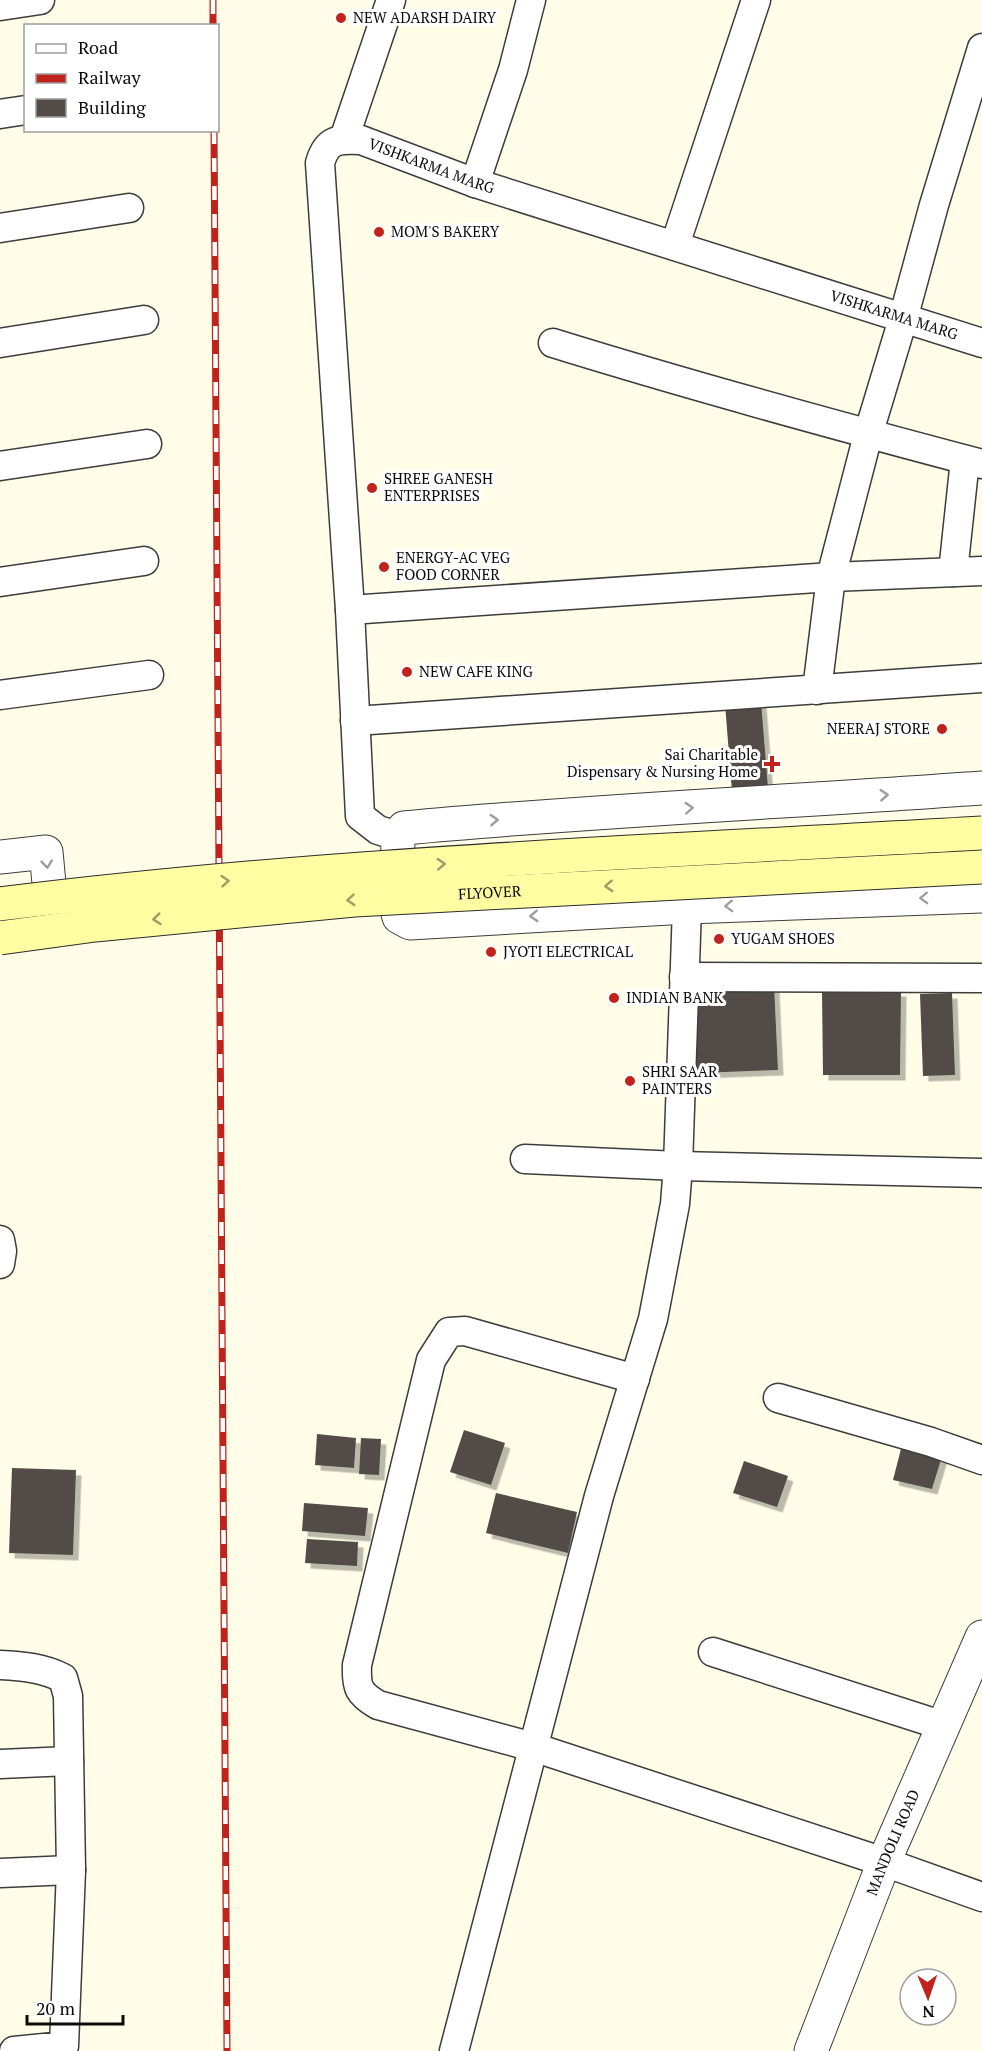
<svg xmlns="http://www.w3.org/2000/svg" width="982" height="2051" font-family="'PT Serif',serif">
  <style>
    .building { fill: #534c46; filter: url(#shadow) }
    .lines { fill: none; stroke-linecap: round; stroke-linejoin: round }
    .minor-casing { stroke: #3d3d3d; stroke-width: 31 }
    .tertiary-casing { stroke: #3d3d3d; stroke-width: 35 }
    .minor { stroke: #fff; stroke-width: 28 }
    .tertiary { stroke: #fff; stroke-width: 33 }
    .rail-casing { stroke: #c0221c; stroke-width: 7 }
    .rail { stroke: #fff; stroke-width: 4.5; stroke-dasharray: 14; stroke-linecap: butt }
    .secondary-bridge-casing { stroke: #2c2c2c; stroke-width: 35; stroke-linecap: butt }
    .secondary-bridge { stroke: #fffda2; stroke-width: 33 }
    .oneway { stroke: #9d9d9d }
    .oneway2 { stroke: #9d9c65 }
    .poi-dot { fill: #c0221c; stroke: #fff; stroke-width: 2 }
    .labels { text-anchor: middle; stroke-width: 6; stroke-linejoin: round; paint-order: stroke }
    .poi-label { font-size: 15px; fill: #0a0a0a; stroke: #fff; text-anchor: start }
    .street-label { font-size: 15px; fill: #0a0a0a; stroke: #fff }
  </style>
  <defs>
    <filter id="shadow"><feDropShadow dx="5.5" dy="5.5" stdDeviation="0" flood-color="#0004"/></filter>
  </defs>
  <rect width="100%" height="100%" fill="#fffce7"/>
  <!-- building -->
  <g class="building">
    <path d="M 761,701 L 768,788 L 732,791 L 725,704 Z"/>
    <path d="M 774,985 L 778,1070 L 697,1073 L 693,988 Z"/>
    <path d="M 822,991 L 901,991 L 900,1075 L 823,1075 Z"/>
    <path d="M 952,993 L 955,1075 L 923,1076 L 920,994 Z"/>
    <path d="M 464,1430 L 505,1443 L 491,1485 L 450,1472 Z"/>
    <path d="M 317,1434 L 356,1438 L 354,1468 L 315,1465 Z"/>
    <path d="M 361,1438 L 381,1439 L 379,1475 L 359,1474 Z"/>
    <path d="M 902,1445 L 943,1453 L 932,1489 L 893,1480 Z"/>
    <path d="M 744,1461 L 788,1476 L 777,1507 L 733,1493 Z"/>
    <path d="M 12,1468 L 76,1470 L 73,1555 L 9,1553 Z"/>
    <path d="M 496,1493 L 577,1512 L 568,1553 L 486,1533 Z"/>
    <path d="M 304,1503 L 368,1508 L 365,1536 L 302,1531 Z"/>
    <path d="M 307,1539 L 358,1542 L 357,1566 L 305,1563 Z"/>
  </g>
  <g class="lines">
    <defs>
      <g id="minor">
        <path d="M 0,6 L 40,0"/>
        <path d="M 0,114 L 26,110"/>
        <path d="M 344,139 L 391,0"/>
        <path d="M 475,183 L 513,70 L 531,0"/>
        <path d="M 0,228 L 129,208"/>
        <path d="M 675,245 L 756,0"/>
        <path d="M 0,343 L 144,320"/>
        <path d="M 553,343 C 695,387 838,426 982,464"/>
        <path d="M 0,466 L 147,444"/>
        <path d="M 953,572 L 965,460"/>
        <path d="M 0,582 L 144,561"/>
        <path d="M 350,610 L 831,577 L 982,571"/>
        <path d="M 817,690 L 831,577 L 868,435 L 903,319 L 934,205 L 982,48"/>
        <path d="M 0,695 L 149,675"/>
        <path d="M 355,721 L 982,678"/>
        <path id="s1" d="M 398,836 L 378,830 L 360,816 L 350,610 L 320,163 C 327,139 338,139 361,140 L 475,183 L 982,343"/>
        <path d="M 684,977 L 982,978"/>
        <path d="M 525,1159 L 678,1166 L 982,1173"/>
        <path d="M 0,1240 L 2,1251 L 0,1264"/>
        <path d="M 635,1379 L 465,1331 L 449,1332 L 431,1360 L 357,1665 C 356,1688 359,1694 378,1705 L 533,1747 L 884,1862 L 982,1897"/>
        <path d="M 778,1398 L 931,1442 L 982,1460"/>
        <path d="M 713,1652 L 944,1726"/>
        <path d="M 0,1665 C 23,1666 43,1668 63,1678 L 68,1696 L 71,1870 L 64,2046 L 14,2051"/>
        <path d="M 0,1764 L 69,1761"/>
        <path d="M 0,1873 L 71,1870"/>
        <path d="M 454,2051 L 599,1496 L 653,1319 L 675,1204 L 678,1166 L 687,907"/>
      </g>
      <g id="tertiary">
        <path d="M 982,788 C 790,802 596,810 404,828 L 398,836 L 397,910 L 399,917 L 410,923 L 687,907 L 982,896"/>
        <path d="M 0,857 L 46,852 L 53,925"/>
        <path id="s2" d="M 811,2051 L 884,1862 L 982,1637"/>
      </g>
    </defs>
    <!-- minor casing -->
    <use href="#minor" class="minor-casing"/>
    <!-- tertiary casing -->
    <use href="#tertiary" class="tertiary-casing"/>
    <!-- minor -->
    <use href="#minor" class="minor"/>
    <!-- tertiary -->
    <use href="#tertiary" class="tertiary"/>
    <defs>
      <g id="rail">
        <path d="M 213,0 L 213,26"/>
        <path d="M 214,130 L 227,2051"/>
      </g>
    </defs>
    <!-- rail casing -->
    <use href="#rail" class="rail-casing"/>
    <!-- rail -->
    <use href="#rail" class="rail"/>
    <defs>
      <g id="secondary-bridge">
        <path d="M 0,904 C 326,863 655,852 982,833"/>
        <path id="s3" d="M 0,938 L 95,925 L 354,900 L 982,867"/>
      </g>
    </defs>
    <!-- secondary-bridge casing -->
    <use href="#secondary-bridge" class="secondary-bridge-casing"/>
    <!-- secondary-bridge -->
    <use href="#secondary-bridge" class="secondary-bridge"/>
  </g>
  <!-- one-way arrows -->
  <defs><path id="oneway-chevron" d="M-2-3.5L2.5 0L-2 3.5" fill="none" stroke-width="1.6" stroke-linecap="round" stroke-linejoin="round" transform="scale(1.5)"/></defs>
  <g class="oneway">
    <use href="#oneway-chevron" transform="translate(884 795) rotate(-4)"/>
    <use href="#oneway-chevron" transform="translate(689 808) rotate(-3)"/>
    <use href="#oneway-chevron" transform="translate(494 820) rotate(-4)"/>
    <use href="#oneway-chevron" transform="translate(47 864) rotate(84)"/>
    <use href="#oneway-chevron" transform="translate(924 898) rotate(178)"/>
    <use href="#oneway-chevron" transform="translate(729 906) rotate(178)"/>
    <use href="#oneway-chevron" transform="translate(534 916) rotate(177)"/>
  </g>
  <g class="oneway2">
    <use href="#oneway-chevron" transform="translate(441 864) rotate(-3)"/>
    <use href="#oneway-chevron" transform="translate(225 881) rotate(-5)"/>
    <use href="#oneway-chevron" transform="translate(609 886) rotate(177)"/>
    <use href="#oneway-chevron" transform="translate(351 900) rotate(175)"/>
    <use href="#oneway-chevron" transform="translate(157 919) rotate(174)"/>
  </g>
  <!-- markers -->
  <g class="poi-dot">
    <circle cx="341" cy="18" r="6"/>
    <circle cx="379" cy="232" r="6"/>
    <circle cx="372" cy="488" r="6"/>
    <circle cx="384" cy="567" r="6"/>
    <circle cx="407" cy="672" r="6"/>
    <circle cx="942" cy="729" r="6"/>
    <path d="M769 755h6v6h6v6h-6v6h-6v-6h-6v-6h6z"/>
    <circle cx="719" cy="939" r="6"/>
    <circle cx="491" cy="952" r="6"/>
    <circle cx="614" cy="998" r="6"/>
    <circle cx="630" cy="1081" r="6"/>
  </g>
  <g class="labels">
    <!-- poi labels -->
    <g class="poi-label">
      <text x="353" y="23">NEW ADARSH DAIRY</text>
      <text x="391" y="237">MOM'S BAKERY</text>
      <text x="384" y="484">SHREE GANESH<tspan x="384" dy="17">ENTERPRISES</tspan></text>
      <text x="396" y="563">ENERGY-AC VEG<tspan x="396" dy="17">FOOD CORNER</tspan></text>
      <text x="419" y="677">NEW CAFE KING</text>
      <text x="930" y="734" text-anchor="end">NEERAJ STORE</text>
      <text x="758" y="760" text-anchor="end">Sai Charitable<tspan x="758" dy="17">Dispensary &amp; Nursing Home</tspan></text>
      <text x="731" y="944">YUGAM SHOES</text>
      <text x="503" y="957">JYOTI ELECTRICAL</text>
      <text x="626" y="1003">INDIAN BANK</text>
      <text x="642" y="1077">SHRI SAAR<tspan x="642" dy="17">PAINTERS</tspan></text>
    </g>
    <!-- street labels -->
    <g class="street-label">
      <text dy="5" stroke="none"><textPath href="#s1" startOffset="826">VISHKARMA MARG</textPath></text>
      <text dy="5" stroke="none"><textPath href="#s1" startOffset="1312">VISHKARMA MARG</textPath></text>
      <text dy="5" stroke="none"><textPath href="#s3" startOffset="492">FLYOVER</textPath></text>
      <text dy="5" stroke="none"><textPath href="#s2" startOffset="224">MANDOLI ROAD</textPath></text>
    </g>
  </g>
  <!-- legend -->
  <rect x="24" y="24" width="195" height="108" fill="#ffffff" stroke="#9d9d9d" stroke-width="1.5"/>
  <rect x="36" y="44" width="30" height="9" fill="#ffffff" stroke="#9d9d9d" stroke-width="1.5"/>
  <text x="78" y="54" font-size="18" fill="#0a0a0a">Road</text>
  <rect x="36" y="74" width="30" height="9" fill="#c0221c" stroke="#9d9d9d" stroke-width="1.5"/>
  <text x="78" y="84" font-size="18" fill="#0a0a0a">Railway</text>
  <rect x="36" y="99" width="30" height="18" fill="#534c46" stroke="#9d9d9d" stroke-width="1.5"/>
  <text x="78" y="114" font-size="18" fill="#0a0a0a">Building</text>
  <!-- north arrow -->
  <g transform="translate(928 1997) rotate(178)"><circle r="28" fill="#ffffff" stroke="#9d9d9d" stroke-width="1.5"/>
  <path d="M0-4.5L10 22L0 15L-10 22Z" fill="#c0221c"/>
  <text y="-9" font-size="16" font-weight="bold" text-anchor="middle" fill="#0a0a0a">N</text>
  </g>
  <!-- scale -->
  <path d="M27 2015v9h96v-9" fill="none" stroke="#0a0a0a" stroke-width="3"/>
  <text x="36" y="2015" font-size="18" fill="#0a0a0a" stroke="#ffffff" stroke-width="4.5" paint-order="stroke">20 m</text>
</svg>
